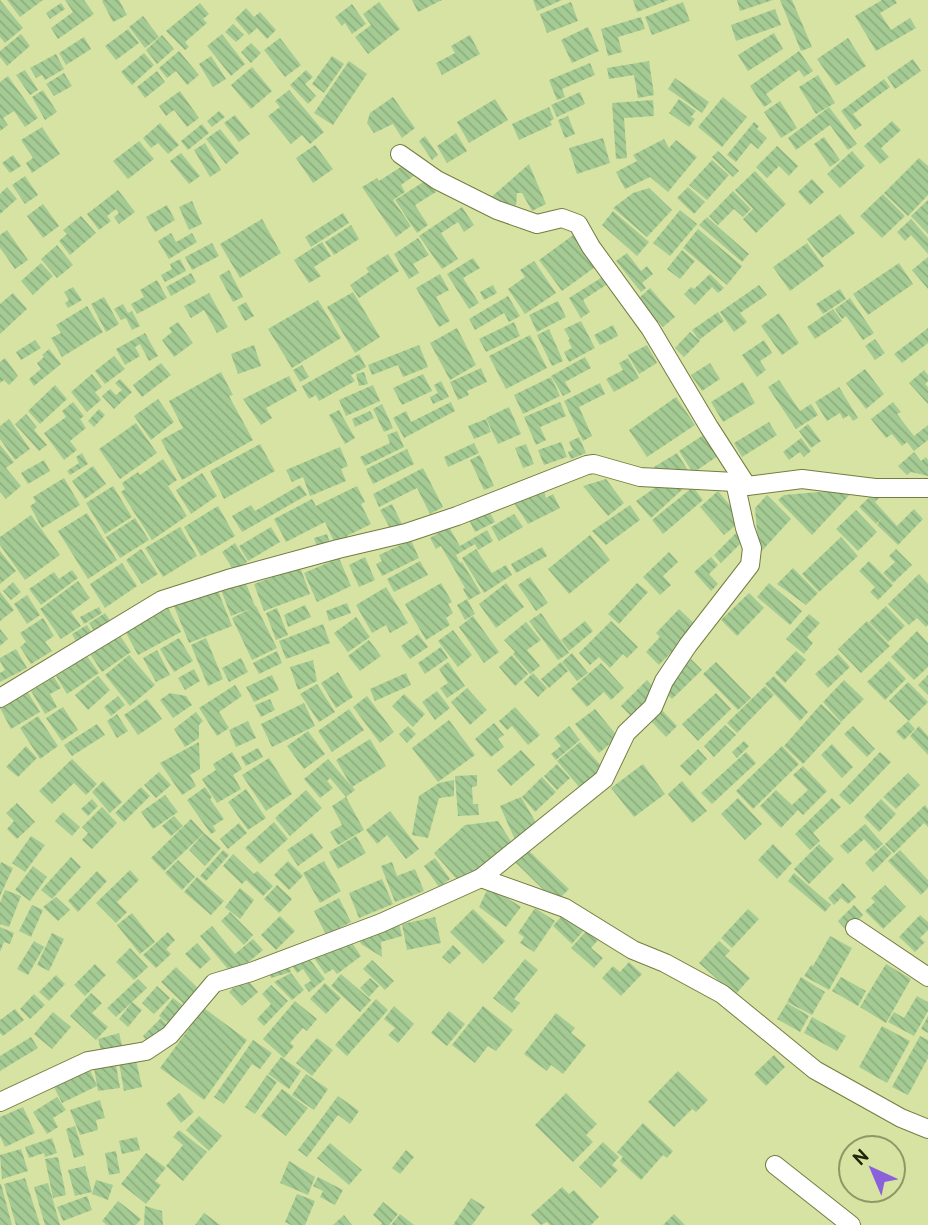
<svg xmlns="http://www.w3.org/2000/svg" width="928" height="1225" font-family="Overpass,sans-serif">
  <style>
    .building { fill: url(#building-back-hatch) }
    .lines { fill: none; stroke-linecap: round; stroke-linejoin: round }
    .street-casing { stroke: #747d40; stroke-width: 20 }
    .street { stroke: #fff; stroke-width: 18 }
  </style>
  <defs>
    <pattern id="building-back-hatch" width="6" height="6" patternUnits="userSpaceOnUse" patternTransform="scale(1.75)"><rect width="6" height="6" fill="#a5cb94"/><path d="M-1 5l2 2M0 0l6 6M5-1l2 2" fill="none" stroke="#8eae7e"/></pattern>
  </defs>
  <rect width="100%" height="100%" fill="#d7e3a2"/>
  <!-- building -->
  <g class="building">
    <path d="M 0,0 L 23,28 L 5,43 L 0,37 Z"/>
    <path d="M 7,0 L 43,0 L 20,17 Z"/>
    <path d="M 65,0 L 84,0 L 94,14 L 58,39 L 51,28 L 73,12 Z"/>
    <path d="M 103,0 L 119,0 L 127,15 L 113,22 L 102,1 Z"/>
    <path d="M 412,0 L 442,0 L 418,12 Z"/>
    <path d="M 533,0 L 562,0 L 537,11 Z"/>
    <path d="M 633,0 L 669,0 L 637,12 Z"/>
    <path d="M 737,0 L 773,0 L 740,11 Z"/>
    <path d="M 780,0 L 792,0 L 812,47 L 801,51 Z"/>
    <path d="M 882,0 L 895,0 L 897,3 L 880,13 L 891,30 L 910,18 L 916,28 L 876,51 L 855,16 Z"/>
    <path d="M 379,2 L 400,29 L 368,54 L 355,37 L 371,25 L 363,14 Z"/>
    <path d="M 571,2 L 578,21 L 547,33 L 540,14 Z"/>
    <path d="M 683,2 L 690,21 L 652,35 L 645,17 Z"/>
    <path d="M 61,3 L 65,9 L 50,19 L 46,13 Z"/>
    <path d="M 200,3 L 209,14 L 203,19 L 207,23 L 185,42 L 189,47 L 185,50 L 166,31 Z"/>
    <path d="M 352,4 L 366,24 L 352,34 L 345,23 L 342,26 L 335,17 Z"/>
    <path d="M 246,8 L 254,17 L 260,12 L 276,30 L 267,39 L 257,28 L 249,35 L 235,19 Z"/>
    <path d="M 775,9 L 781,25 L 736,41 L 731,25 Z"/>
    <path d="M 143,16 L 159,37 L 145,48 L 129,27 Z"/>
    <path d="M 641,17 L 645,29 L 618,37 L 622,52 L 608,56 L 601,29 Z"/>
    <path d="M 233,24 L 244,35 L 236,42 L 225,32 Z"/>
    <path d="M 588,27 L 599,51 L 572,63 L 561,40 Z"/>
    <path d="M 128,29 L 139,43 L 116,60 L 105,46 Z"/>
    <path d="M 774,33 L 783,49 L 748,71 L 738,55 Z"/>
    <path d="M 21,34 L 30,46 L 7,66 L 0,57 L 0,51 Z"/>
    <path d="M 222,34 L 245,64 L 231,76 L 207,46 Z"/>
    <path d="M 162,35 L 174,49 L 157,64 L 146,50 Z"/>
    <path d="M 470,35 L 480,54 L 442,75 L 436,63 L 455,53 L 451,46 Z"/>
    <path d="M 84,37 L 91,49 L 66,65 L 59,53 Z"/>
    <path d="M 280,38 L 301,65 L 285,77 L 264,50 Z"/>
    <path d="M 848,38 L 866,66 L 836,86 L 817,59 Z"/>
    <path d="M 251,43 L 261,53 L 251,63 L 241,52 Z"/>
    <path d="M 179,51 L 199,75 L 187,85 L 176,71 L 167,78 L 159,68 Z"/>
    <path d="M 799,51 L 813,71 L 804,77 L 799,70 L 766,94 L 772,102 L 764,107 L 750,86 Z"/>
    <path d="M 144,53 L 154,65 L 132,85 L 121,72 Z"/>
    <path d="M 56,54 L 64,69 L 45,80 L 42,75 L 36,78 L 30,68 Z"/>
    <path d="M 211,56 L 226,79 L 213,87 L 199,64 Z"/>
    <path d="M 332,56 L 344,64 L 324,93 L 312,84 Z"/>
    <path d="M 913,59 L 921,71 L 895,89 L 887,77 Z"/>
    <path d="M 349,61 L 367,74 L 333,125 L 314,113 Z"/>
    <path d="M 649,61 L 654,95 L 638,98 L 634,75 L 609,79 L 607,68 Z"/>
    <path d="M 590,63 L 595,75 L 562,89 L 565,97 L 557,100 L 549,80 Z"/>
    <path d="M 252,67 L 272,91 L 251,109 L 231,85 Z"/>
    <path d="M 25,70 L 38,90 L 30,95 L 16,75 Z"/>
    <path d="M 306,70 L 313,77 L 305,84 L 316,96 L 308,104 L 290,85 Z"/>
    <path d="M 157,71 L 165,82 L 145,98 L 137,87 Z"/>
    <path d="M 64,73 L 72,86 L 54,96 L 46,84 Z"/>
    <path d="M 818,75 L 835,103 L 816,114 L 799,87 Z"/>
    <path d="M 8,76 L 38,118 L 25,127 L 14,111 L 3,118 L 8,125 L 0,131 L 0,82 Z"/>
    <path d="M 675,78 L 709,102 L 702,113 L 668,89 Z"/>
    <path d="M 884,79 L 890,87 L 853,114 L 862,125 L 855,130 L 841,111 Z"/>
    <path d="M 43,90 L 57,112 L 45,120 L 32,97 Z"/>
    <path d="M 289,90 L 324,132 L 310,144 L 302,135 L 291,144 L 268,116 L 280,107 L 275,101 Z"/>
    <path d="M 180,91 L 199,118 L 187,127 L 174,110 L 166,116 L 159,106 Z"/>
    <path d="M 580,92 L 585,104 L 557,117 L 551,105 Z"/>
    <path d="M 393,97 L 415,128 L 402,138 L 393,124 L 374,133 L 367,123 L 370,113 Z"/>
    <path d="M 723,97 L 747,117 L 722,147 L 698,127 Z"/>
    <path d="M 495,99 L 508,120 L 469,143 L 457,122 Z"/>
    <path d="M 679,99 L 696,111 L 691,117 L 695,119 L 689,127 L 669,113 Z"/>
    <path d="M 653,100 L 654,116 L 624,118 L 627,158 L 616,159 L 612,103 Z"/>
    <path d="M 780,101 L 797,128 L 781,138 L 764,112 Z"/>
    <path d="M 549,107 L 554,119 L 550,121 L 552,125 L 519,140 L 512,124 Z"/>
    <path d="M 829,107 L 857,144 L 848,150 L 830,125 L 796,150 L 788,138 Z"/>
    <path d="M 219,111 L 225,117 L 212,127 L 207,121 Z"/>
    <path d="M 235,115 L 250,134 L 239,142 L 224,123 Z"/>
    <path d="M 568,116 L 575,134 L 565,138 L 558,120 Z"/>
    <path d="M 892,121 L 901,130 L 881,148 L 889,157 L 880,164 L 864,146 Z"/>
    <path d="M 754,122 L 759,126 L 757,129 L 767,138 L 758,149 L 751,143 L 736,162 L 727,155 Z"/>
    <path d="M 160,123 L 179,145 L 168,154 L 158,143 L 151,148 L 143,138 Z"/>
    <path d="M 202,124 L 209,133 L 188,150 L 181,141 Z"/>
    <path d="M 42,127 L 60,154 L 32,173 L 26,163 L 33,158 L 21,140 Z"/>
    <path d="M 220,129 L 239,153 L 226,164 L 206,139 Z"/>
    <path d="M 456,133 L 467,151 L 447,163 L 437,146 Z"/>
    <path d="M 425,136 L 438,155 L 432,160 L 419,141 Z"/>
    <path d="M 824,137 L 840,160 L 830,167 L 814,144 Z"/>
    <path d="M 603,138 L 610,163 L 577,174 L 569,148 Z"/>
    <path d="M 664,139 L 669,148 L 676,140 L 697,157 L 668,192 L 650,177 L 625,189 L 616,172 L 637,161 L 633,155 Z"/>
    <path d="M 139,141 L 154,159 L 128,179 L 113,161 Z"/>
    <path d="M 205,143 L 221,170 L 210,177 L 194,150 Z"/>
    <path d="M 315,145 L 333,169 L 313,183 L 296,158 Z"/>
    <path d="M 777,146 L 798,166 L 789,176 L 779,166 L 767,178 L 756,167 Z"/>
    <path d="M 718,151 L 739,171 L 733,177 L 712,157 Z"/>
    <path d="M 852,151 L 865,166 L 840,188 L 827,174 Z"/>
    <path d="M 181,153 L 200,176 L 189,184 L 170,161 Z"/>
    <path d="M 13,155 L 21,166 L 10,173 L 2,163 Z"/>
    <path d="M 919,158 L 928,166 L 928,195 L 908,216 L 884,193 Z"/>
    <path d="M 712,160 L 729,175 L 707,200 L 689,185 Z"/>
    <path d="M 407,163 L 415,175 L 401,185 L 405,192 L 393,200 L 411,226 L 396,237 L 362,187 L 377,178 L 379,181 Z"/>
    <path d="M 529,164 L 546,204 L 532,211 L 522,193 L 517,193 L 516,206 L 489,199 Z"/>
    <path d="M 755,171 L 786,204 L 756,233 L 743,219 L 753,209 L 735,190 Z"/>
    <path d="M 25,176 L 38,195 L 25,204 L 12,185 Z"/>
    <path d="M 428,179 L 436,192 L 415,205 L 428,225 L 417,233 L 395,200 Z"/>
    <path d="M 812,179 L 824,192 L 810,205 L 798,192 Z"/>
    <path d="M 7,187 L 17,199 L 0,214 L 0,194 Z"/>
    <path d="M 688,187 L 705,202 L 694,214 L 677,198 Z"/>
    <path d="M 649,188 L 672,210 L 647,237 L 613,208 L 633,193 Z"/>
    <path d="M 118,190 L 135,212 L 119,224 L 114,217 L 119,213 L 116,209 L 107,216 L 111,221 L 99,230 L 87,214 Z"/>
    <path d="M 733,191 L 751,209 L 743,217 L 734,209 L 718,225 L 709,216 Z"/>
    <path d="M 883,194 L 905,216 L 882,238 L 860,216 Z"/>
    <path d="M 928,200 L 928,234 L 911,216 Z"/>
    <path d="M 192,201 L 202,224 L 189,230 L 179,207 Z"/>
    <path d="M 43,204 L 59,226 L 43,238 L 27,216 Z"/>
    <path d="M 167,205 L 175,220 L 155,232 L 146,217 Z"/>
    <path d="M 462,207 L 474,225 L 464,232 L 458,222 L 441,233 L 458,259 L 442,269 L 419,236 Z"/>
    <path d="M 680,210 L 697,224 L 670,256 L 653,243 Z"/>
    <path d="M 613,211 L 649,242 L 637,256 L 602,225 Z"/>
    <path d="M 343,213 L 349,223 L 311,247 L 305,237 Z"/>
    <path d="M 840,214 L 855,233 L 822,258 L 807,239 Z"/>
    <path d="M 81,216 L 96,233 L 70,255 L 59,241 L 67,234 L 63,230 Z"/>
    <path d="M 707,217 L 749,254 L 742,262 L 699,225 Z"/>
    <path d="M 262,219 L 281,253 L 240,278 L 220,244 Z"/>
    <path d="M 911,219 L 928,238 L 928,254 L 911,235 L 905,241 L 897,232 Z"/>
    <path d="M 351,225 L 359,239 L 334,255 L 325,242 Z"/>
    <path d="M 698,229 L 742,266 L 727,285 L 683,248 Z"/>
    <path d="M 7,230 L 28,260 L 15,269 L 0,248 L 0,235 Z"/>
    <path d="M 171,233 L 176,242 L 192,233 L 197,242 L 169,259 L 158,241 Z"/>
    <path d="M 576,233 L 598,265 L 562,291 L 539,260 Z"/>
    <path d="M 418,238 L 429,255 L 413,264 L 419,273 L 409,279 L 394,254 Z"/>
    <path d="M 322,242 L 331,256 L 314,267 L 321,276 L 309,283 L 294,260 Z"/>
    <path d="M 212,243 L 219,256 L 192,270 L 185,257 Z"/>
    <path d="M 807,243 L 824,266 L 790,291 L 773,267 Z"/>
    <path d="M 57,245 L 73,265 L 57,278 L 41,259 Z"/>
    <path d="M 682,250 L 695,261 L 680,279 L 667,269 Z"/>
    <path d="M 627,253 L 641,271 L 647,266 L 653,274 L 642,283 L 646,288 L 641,292 L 616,261 Z"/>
    <path d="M 388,254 L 399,271 L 359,298 L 350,285 L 369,272 L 366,268 Z"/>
    <path d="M 928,257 L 928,289 L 912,270 Z"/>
    <path d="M 473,258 L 480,268 L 463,278 L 479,303 L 469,309 L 447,274 Z"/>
    <path d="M 180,259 L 186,271 L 165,282 L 161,275 L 172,269 L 170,264 Z"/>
    <path d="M 534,261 L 556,293 L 525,314 L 508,289 L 525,277 L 520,270 Z"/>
    <path d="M 41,263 L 53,276 L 33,295 L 21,281 Z"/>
    <path d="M 899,263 L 913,284 L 868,315 L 853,294 Z"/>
    <path d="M 229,270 L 243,297 L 233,302 L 219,276 Z"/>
    <path d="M 191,273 L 196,282 L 171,296 L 166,287 Z"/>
    <path d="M 440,274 L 449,290 L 436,297 L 450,321 L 439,327 L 416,288 Z"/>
    <path d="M 710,274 L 724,288 L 718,293 L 712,287 L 695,305 L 684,294 L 691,287 L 694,289 Z"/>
    <path d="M 604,276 L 609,283 L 583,300 L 590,312 L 581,318 L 569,298 Z"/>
    <path d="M 157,280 L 167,298 L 137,314 L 131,304 L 144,297 L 140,290 Z"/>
    <path d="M 493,285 L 497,293 L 484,300 L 480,292 Z"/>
    <path d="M 759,285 L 767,295 L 740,313 L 747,322 L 734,332 L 720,312 Z"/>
    <path d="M 73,287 L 82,300 L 68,308 L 65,303 L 69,300 L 64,292 Z"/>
    <path d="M 650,288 L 675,317 L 663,327 L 638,299 Z"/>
    <path d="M 840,289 L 846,299 L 823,314 L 816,304 Z"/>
    <path d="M 353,292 L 380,337 L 355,353 L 327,307 Z"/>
    <path d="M 13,293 L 27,309 L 0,334 L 0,304 Z"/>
    <path d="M 209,293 L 228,327 L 217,333 L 204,310 L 191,318 L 184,306 Z"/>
    <path d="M 508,296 L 520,316 L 509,322 L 504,313 L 475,330 L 469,319 Z"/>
    <path d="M 104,297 L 119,324 L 106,332 L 91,304 Z"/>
    <path d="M 850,298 L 874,333 L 863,340 L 846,316 L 842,319 L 835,309 Z"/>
    <path d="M 318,300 L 341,338 L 292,368 L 268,329 Z"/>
    <path d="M 558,301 L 566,317 L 537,332 L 529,315 Z"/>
    <path d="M 246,302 L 254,316 L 245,321 L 237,307 Z"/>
    <path d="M 123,304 L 128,313 L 132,311 L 140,326 L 132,330 L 126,318 L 121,320 L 114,309 Z"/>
    <path d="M 87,306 L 103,332 L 62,357 L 51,338 L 61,333 L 56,325 Z"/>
    <path d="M 833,309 L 842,321 L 815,339 L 807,327 Z"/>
    <path d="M 718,312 L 724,321 L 699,340 L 692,330 Z"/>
    <path d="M 779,313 L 799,343 L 782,355 L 761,326 Z"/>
    <path d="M 581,321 L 595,348 L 569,362 L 564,352 L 572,348 L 568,340 L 570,339 L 564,329 Z"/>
    <path d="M 178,322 L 193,343 L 174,357 L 162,340 L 172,332 L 169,328 Z"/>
    <path d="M 514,322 L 520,336 L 486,352 L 479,339 Z"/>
    <path d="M 613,325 L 618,336 L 600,345 L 594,335 Z"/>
    <path d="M 457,328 L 476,365 L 450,380 L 430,343 Z"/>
    <path d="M 928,328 L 928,343 L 902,363 L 894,354 Z"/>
    <path d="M 549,329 L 563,361 L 552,366 L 537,335 Z"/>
    <path d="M 690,332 L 700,341 L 684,357 L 675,348 Z"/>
    <path d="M 145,333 L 158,356 L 149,361 L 140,344 L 135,347 L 140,356 L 125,365 L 116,349 Z"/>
    <path d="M 530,335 L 547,368 L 506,389 L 489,356 Z"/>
    <path d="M 875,339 L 885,353 L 875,360 L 865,346 Z"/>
    <path d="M 35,340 L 41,348 L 21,360 L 16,352 Z"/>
    <path d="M 764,340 L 772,353 L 760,361 L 766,370 L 757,377 L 742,355 Z"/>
    <path d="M 254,345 L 261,366 L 238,374 L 231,354 Z"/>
    <path d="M 419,345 L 428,367 L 403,377 L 398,365 L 372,375 L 368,365 Z"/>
    <path d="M 647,345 L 657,363 L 639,374 L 628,355 Z"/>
    <path d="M 49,349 L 61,364 L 34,386 L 29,379 L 41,369 L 37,363 L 44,357 L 42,355 Z"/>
    <path d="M 359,354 L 366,367 L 351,375 L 355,381 L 319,401 L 316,395 L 309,399 L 302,386 Z"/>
    <path d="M 114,356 L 125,369 L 105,384 L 95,371 Z"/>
    <path d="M 585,357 L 591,368 L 565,382 L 571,392 L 563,396 L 551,376 Z"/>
    <path d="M 5,358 L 18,376 L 9,385 L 4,380 L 0,383 L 0,362 Z"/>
    <path d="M 628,358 L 639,378 L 614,392 L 606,379 L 623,370 L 619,363 Z"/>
    <path d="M 161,363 L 171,375 L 142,397 L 133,385 Z"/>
    <path d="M 710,363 L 720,379 L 702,391 L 691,375 Z"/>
    <path d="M 302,365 L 309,377 L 300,382 L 293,370 Z"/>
    <path d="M 481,368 L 487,382 L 467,391 L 469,395 L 458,400 L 450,382 Z"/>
    <path d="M 865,369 L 884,394 L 866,409 L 846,383 Z"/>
    <path d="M 924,370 L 928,375 L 928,381 L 925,384 L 928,387 L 928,404 L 909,383 Z"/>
    <path d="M 221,372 L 233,395 L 229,396 L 253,440 L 182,480 L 161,440 L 183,428 L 169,401 Z"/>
    <path d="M 364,372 L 368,384 L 359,386 L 356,374 Z"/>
    <path d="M 92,374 L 102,387 L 95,392 L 101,400 L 87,412 L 71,392 Z"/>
    <path d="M 423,374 L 432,391 L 402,405 L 393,388 Z"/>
    <path d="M 289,376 L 297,391 L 266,408 L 272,418 L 261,425 L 243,399 Z"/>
    <path d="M 551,377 L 560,396 L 523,414 L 514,395 Z"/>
    <path d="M 120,379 L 132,392 L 114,409 L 102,396 L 110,389 L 116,395 L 122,390 L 115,383 Z"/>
    <path d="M 779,380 L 800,411 L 811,404 L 818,415 L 796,429 L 768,387 Z"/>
    <path d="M 441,381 L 449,397 L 433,404 L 430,397 L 438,393 L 434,385 Z"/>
    <path d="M 743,382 L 755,403 L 723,422 L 711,402 Z"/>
    <path d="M 600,383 L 605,394 L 579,407 L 592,436 L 583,441 L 564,401 Z"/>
    <path d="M 55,385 L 67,399 L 40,424 L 28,411 Z"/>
    <path d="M 373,385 L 380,401 L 346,416 L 339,400 Z"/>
    <path d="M 839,387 L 858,418 L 853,421 L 849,415 L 843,419 L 840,413 L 827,421 L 815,402 Z"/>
    <path d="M 676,397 L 695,425 L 647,457 L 629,430 Z"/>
    <path d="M 158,399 L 174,422 L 151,440 L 134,416 Z"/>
    <path d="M 73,402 L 84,416 L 80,419 L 86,428 L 70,441 L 77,450 L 64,460 L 44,433 L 66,417 L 62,411 Z"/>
    <path d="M 451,402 L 455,411 L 404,438 L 393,418 L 406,411 L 411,422 Z"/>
    <path d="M 560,402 L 566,416 L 540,427 L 546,440 L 536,445 L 524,417 Z"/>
    <path d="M 893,402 L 901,412 L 897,414 L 914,436 L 928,425 L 928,440 L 914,451 L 907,442 L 902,446 L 892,434 L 886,438 L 871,419 Z"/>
    <path d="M 382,404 L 393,428 L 384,432 L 373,409 Z"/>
    <path d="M 509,407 L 521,434 L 498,444 L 486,418 Z"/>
    <path d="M 99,409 L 105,415 L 94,427 L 88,421 Z"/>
    <path d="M 339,410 L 355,438 L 345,444 L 329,415 Z"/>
    <path d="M 370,411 L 374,418 L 355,427 L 352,419 Z"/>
    <path d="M 26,414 L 37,427 L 34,430 L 47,445 L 39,451 L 15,424 Z"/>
    <path d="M 9,419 L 30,449 L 15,460 L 0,439 L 0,426 Z"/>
    <path d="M 486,419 L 491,432 L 474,439 L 468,426 Z"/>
    <path d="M 769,422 L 777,435 L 742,457 L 734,443 Z"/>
    <path d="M 136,423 L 157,453 L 120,479 L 99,449 Z"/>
    <path d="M 808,424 L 821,441 L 811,448 L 799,431 Z"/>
    <path d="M 397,431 L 404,447 L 365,466 L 360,457 L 390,443 L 387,435 Z"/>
    <path d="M 708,432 L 722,453 L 693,473 L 679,451 Z"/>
    <path d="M 579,437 L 586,453 L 571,459 L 568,452 L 573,450 L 569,442 Z"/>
    <path d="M 801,438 L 811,451 L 804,457 L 800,452 L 789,460 L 783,452 Z"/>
    <path d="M 561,442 L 567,457 L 544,465 L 538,450 Z"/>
    <path d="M 474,443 L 479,453 L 448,467 L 444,457 Z"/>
    <path d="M 260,444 L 275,471 L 224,499 L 210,471 Z"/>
    <path d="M 526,444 L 534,464 L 523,468 L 515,448 Z"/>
    <path d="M 0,445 L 14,462 L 6,468 L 21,486 L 6,499 L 0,492 Z"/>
    <path d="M 340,447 L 348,466 L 341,469 L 346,481 L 310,496 L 303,477 L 292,482 L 286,470 Z"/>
    <path d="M 407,449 L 414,464 L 373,484 L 366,469 Z"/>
    <path d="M 914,452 L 921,461 L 926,457 L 928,460 L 928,476 L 911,472 L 907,475 L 898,466 Z"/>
    <path d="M 82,453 L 88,464 L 70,475 L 67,471 L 79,463 L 76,457 Z"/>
    <path d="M 677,453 L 691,475 L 658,475 L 654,467 Z"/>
    <path d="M 480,455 L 494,486 L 484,490 L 470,460 Z"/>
    <path d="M 163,459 L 177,480 L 168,486 L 187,516 L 152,540 L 121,492 L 125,489 L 122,483 L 138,472 L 140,475 Z"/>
    <path d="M 44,460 L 50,471 L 28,484 L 21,473 Z"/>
    <path d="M 93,466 L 106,484 L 85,499 L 72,481 Z"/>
    <path d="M 423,468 L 443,507 L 430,514 L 417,488 L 379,507 L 373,494 Z"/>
    <path d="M 202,473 L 217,496 L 191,514 L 176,490 Z"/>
    <path d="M 64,478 L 80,505 L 42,528 L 30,506 L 36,502 L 33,497 Z"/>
    <path d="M 606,479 L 624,503 L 608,516 L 583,486 Z"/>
    <path d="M 300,485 L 307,495 L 242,532 L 232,516 L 251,505 L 255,511 Z"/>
    <path d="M 113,486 L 132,517 L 105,534 L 86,503 Z"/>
    <path d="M 357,486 L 365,502 L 361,504 L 371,524 L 347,536 L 349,540 L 336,546 L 325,522 L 286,542 L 274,519 L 312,499 L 316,506 Z"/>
    <path d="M 656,487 L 684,488 L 651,518 L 636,501 Z"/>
    <path d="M 693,487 L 703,500 L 663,534 L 652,520 Z"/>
    <path d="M 855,489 L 812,535 L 778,500 L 784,495 Z"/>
    <path d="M 544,491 L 546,498 L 553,494 L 560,508 L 528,524 L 514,503 Z"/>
    <path d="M 718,491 L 742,520 L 724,535 L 700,507 Z"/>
    <path d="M 875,492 L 880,497 L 875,502 L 897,526 L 914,509 L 923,519 L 898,545 L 877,525 L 881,519 L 876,524 L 859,507 Z"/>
    <path d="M 767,495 L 791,519 L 759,554 L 755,508 Z"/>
    <path d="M 392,504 L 402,524 L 391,530 L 380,510 Z"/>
    <path d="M 630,505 L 640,520 L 606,545 L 592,531 Z"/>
    <path d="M 218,506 L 235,536 L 201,556 L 184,527 Z"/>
    <path d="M 856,510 L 877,532 L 858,551 L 836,529 Z"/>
    <path d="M 489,511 L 495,522 L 475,532 L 469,520 Z"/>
    <path d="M 87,513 L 117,560 L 88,579 L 58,531 Z"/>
    <path d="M 514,514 L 523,527 L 499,541 L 491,527 Z"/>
    <path d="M 31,515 L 60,555 L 25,580 L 0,545 L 0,537 Z"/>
    <path d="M 135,518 L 149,540 L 120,558 L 106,537 Z"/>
    <path d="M 180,527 L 197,556 L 163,577 L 145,548 Z"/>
    <path d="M 271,527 L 280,542 L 248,561 L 239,546 Z"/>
    <path d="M 449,527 L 460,546 L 487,530 L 493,541 L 478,550 L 475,544 L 456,555 L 460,563 L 462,562 L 481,593 L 469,600 L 463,589 L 465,588 L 441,546 L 436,549 L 430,538 Z"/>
    <path d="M 736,533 L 744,540 L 721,563 L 714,555 Z"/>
    <path d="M 327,534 L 330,543 L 317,547 L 314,538 Z"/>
    <path d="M 590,535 L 610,560 L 569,594 L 548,569 Z"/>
    <path d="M 841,537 L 858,556 L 819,592 L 802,574 Z"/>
    <path d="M 411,540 L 419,558 L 382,576 L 376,564 L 382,561 L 379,555 Z"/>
    <path d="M 235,543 L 247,562 L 234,571 L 222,552 Z"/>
    <path d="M 542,547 L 547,556 L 516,573 L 511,564 Z"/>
    <path d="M 141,549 L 158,574 L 142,584 L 126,560 Z"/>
    <path d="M 476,549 L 492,573 L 506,565 L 512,575 L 484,593 L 462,558 Z"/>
    <path d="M 896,549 L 912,565 L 893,583 L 883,573 L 895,562 L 889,556 Z"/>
    <path d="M 0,551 L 16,571 L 0,584 Z"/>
    <path d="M 669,552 L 678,562 L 663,576 L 671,585 L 660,595 L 643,577 Z"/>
    <path d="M 365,557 L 375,580 L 359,587 L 349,565 Z"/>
    <path d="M 711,557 L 718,565 L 709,574 L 718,584 L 711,591 L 694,572 Z"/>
    <path d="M 339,558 L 351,586 L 317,602 L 304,573 Z"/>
    <path d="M 420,561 L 428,575 L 394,592 L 387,579 Z"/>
    <path d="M 869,561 L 893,585 L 878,600 L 870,592 L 875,587 L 859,571 Z"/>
    <path d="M 122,563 L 137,586 L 105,608 L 90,584 Z"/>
    <path d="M 300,567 L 310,594 L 264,611 L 254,584 Z"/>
    <path d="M 793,568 L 818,593 L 806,605 L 777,584 Z"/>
    <path d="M 72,570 L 78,578 L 41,605 L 29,589 L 54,572 L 59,579 Z"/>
    <path d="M 919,574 L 928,584 L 928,625 L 926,627 L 917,618 L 909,625 L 888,604 Z"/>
    <path d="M 530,577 L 548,603 L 536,611 L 518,585 Z"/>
    <path d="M 78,581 L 90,598 L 71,612 L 81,626 L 61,639 L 40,609 Z"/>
    <path d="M 245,581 L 255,606 L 256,606 L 277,648 L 252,660 L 232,618 L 250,609 L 231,616 L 221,590 Z"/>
    <path d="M 13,582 L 21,592 L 11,600 L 3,591 Z"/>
    <path d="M 441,583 L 452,602 L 448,604 L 453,613 L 446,618 L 450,625 L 426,640 L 405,604 Z"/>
    <path d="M 506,583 L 524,607 L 496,628 L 479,604 Z"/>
    <path d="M 637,583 L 648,592 L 619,624 L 608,614 Z"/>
    <path d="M 769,583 L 802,611 L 790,625 L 757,597 Z"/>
    <path d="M 216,586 L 232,626 L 189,643 L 173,604 Z"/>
    <path d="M 386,587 L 408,623 L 390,633 L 386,625 L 372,633 L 356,605 Z"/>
    <path d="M 0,592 L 14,610 L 0,621 Z"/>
    <path d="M 749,593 L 764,608 L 737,636 L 721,620 Z"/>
    <path d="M 27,595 L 40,615 L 27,624 L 14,604 Z"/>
    <path d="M 467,599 L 475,614 L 465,620 L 457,605 Z"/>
    <path d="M 347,603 L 351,613 L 329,621 L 326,611 Z"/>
    <path d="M 305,605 L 311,617 L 288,627 L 284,615 Z"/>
    <path d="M 886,606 L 905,626 L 888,642 L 869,622 Z"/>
    <path d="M 99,607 L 102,613 L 84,624 L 80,617 Z"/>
    <path d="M 168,608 L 181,632 L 138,655 L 125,631 Z"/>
    <path d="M 277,608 L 288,635 L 276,640 L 266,613 Z"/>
    <path d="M 679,609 L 697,626 L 659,665 L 646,652 L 660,637 L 656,633 Z"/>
    <path d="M 105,613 L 111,622 L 95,632 L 89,623 Z"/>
    <path d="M 541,613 L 569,653 L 558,660 L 529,621 Z"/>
    <path d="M 809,614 L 820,623 L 807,637 L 813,643 L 804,654 L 786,639 Z"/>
    <path d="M 473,616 L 499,652 L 484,663 L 459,627 Z"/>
    <path d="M 356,617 L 370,637 L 348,652 L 334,633 Z"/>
    <path d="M 43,618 L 54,636 L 45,642 L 52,651 L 31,664 L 20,647 L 26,642 L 20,633 Z"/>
    <path d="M 585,621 L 593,631 L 569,651 L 561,640 Z"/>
    <path d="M 611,621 L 638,647 L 627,658 L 623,654 L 610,668 L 599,657 L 590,665 L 579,653 Z"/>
    <path d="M 867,621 L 890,646 L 861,673 L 838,649 Z"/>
    <path d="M 526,622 L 541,640 L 527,650 L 540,666 L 530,674 L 513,654 L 515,652 L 504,640 Z"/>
    <path d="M 323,624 L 330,643 L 286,659 L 279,641 Z"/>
    <path d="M 87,625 L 93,635 L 78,645 L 72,634 Z"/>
    <path d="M 0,629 L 8,639 L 0,646 Z"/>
    <path d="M 453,630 L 472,655 L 458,667 L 438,641 Z"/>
    <path d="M 917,631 L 928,643 L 928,667 L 914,680 L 891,657 Z"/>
    <path d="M 119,634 L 131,652 L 102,672 L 90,654 Z"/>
    <path d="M 418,634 L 428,647 L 410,659 L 401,646 Z"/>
    <path d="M 179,638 L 193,661 L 174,672 L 160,649 Z"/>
    <path d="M 206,638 L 223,679 L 208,686 L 191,645 Z"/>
    <path d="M 369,640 L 381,656 L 360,671 L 348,656 Z"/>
    <path d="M 441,647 L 448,658 L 425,674 L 418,663 Z"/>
    <path d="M 16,649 L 27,668 L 0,682 L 0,673 L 5,670 L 0,661 L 0,658 Z"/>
    <path d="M 157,650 L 170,675 L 156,682 L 143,658 Z"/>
    <path d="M 277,651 L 282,663 L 259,674 L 253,663 Z"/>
    <path d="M 796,651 L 806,660 L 785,683 L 775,673 Z"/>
    <path d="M 572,653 L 588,673 L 577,681 L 562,662 Z"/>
    <path d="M 838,654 L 850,667 L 828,688 L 815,674 Z"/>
    <path d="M 129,655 L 155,685 L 130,706 L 105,675 Z"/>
    <path d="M 512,655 L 528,674 L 515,686 L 499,667 Z"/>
    <path d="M 87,656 L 99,673 L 67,694 L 56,676 Z"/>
    <path d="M 241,658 L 248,672 L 229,682 L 222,668 Z"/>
    <path d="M 691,659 L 702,670 L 672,699 L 662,689 Z"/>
    <path d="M 313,660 L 317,681 L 298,690 L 290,667 Z"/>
    <path d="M 889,661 L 906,679 L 885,700 L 867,682 Z"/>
    <path d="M 448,662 L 465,686 L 447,698 L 440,688 L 448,683 L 439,669 Z"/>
    <path d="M 561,662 L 568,671 L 549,688 L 541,679 Z"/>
    <path d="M 716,662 L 751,698 L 738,710 L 703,674 Z"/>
    <path d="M 601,663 L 624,688 L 611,700 L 604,692 L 587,707 L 571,689 Z"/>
    <path d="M 194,669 L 200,681 L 185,690 L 178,678 Z"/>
    <path d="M 338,672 L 353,697 L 336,708 L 321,683 Z"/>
    <path d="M 406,673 L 411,685 L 375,701 L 370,689 Z"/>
    <path d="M 533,673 L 547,688 L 538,697 L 524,682 Z"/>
    <path d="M 272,675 L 279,690 L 254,702 L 246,687 Z"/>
    <path d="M 928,675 L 928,695 L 918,685 Z"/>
    <path d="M 98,676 L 110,690 L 88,710 L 75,695 Z"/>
    <path d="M 774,676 L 808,712 L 800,721 L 765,684 Z"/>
    <path d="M 54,677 L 61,688 L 50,694 L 57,707 L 45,714 L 31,691 Z"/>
    <path d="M 647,680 L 658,692 L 633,718 L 621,706 Z"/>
    <path d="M 844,680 L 864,699 L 841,722 L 823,702 Z"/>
    <path d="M 908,682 L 928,702 L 909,721 L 889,701 Z"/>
    <path d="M 317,684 L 335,712 L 319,722 L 300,694 Z"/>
    <path d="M 235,685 L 242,696 L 219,712 L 229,728 L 217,736 L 199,708 Z"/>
    <path d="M 765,686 L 774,695 L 737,733 L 727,723 Z"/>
    <path d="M 467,688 L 487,710 L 470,725 L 451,702 Z"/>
    <path d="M 27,691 L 40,712 L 11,729 L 0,708 Z"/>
    <path d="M 437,691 L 450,708 L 435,720 L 422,702 Z"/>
    <path d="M 170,693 L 186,696 L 192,705 L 173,718 L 160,700 Z"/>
    <path d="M 716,693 L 731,709 L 698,741 L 682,724 Z"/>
    <path d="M 404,694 L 425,714 L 413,727 L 392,706 Z"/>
    <path d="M 118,696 L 125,705 L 111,716 L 104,707 Z"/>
    <path d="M 367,696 L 394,732 L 380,743 L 353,707 Z"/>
    <path d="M 147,699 L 162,719 L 138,735 L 124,715 Z"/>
    <path d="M 270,699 L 275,710 L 261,717 L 255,705 Z"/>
    <path d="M 304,703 L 315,726 L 272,747 L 261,724 Z"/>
    <path d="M 821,704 L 841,723 L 803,764 L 784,746 Z"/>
    <path d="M 63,707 L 78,730 L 62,741 L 46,718 Z"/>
    <path d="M 515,707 L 540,735 L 528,745 L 512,726 L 507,730 L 499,721 Z"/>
    <path d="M 660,708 L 677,726 L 666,737 L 649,719 Z"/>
    <path d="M 349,709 L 364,730 L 332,752 L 318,731 Z"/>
    <path d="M 595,709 L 618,737 L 599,753 L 575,724 Z"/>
    <path d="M 196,712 L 203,721 L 199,725 L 199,738 L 185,747 L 174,729 Z"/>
    <path d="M 117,714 L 128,731 L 117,738 L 107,721 Z"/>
    <path d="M 38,716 L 58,746 L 40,759 L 20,728 Z"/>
    <path d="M 449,720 L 475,755 L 438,782 L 412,748 Z"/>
    <path d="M 248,721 L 256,738 L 236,747 L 229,730 Z"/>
    <path d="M 908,721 L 915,729 L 904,740 L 896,732 Z"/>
    <path d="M 494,723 L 504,735 L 498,739 L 504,747 L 491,757 L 475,739 Z"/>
    <path d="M 97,724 L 105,735 L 72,756 L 64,745 Z"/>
    <path d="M 725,725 L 736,735 L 714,757 L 704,746 Z"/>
    <path d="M 408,726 L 416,734 L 407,743 L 399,734 Z"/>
    <path d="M 569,726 L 580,740 L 556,760 L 551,754 L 561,746 L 554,738 Z"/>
    <path d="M 853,726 L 875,749 L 867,757 L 844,734 Z"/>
    <path d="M 919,726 L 928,736 L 928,755 L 910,736 Z"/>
    <path d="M 308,731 L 325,754 L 304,769 L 287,746 Z"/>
    <path d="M 370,739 L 386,766 L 352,787 L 336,760 Z"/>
    <path d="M 744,741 L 749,746 L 737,758 L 732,752 Z"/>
    <path d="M 199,742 L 200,769 L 190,775 L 196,786 L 182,795 L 160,763 Z"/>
    <path d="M 580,742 L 603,768 L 580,788 L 557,761 Z"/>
    <path d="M 832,744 L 853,767 L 842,778 L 821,755 Z"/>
    <path d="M 26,746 L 37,758 L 18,777 L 6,767 Z"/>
    <path d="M 782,746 L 799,764 L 753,809 L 736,791 Z"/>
    <path d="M 258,748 L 263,757 L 246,766 L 241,757 Z"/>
    <path d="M 698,749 L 707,759 L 690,776 L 680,766 Z"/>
    <path d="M 521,750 L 535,765 L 511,786 L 497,770 Z"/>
    <path d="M 232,752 L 242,769 L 233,775 L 241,789 L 217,803 L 202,779 L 216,770 L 213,764 Z"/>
    <path d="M 746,752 L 756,763 L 712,804 L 701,793 Z"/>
    <path d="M 880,752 L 891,762 L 850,805 L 839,795 Z"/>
    <path d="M 269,758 L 292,794 L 266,811 L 242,775 Z"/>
    <path d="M 72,759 L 97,784 L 86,795 L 74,783 L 52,804 L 39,791 Z"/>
    <path d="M 328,759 L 355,790 L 346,797 L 330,778 L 327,781 L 333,788 L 320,798 L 304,779 Z"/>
    <path d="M 557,764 L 570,778 L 557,790 L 544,776 Z"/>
    <path d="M 643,764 L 665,794 L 634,817 L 611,788 Z"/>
    <path d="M 803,766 L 827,791 L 803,815 L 798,810 L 781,828 L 760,806 L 776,790 L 792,805 L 808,790 L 793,775 Z"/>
    <path d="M 159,772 L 171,785 L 156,798 L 144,785 Z"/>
    <path d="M 908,773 L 920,785 L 896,809 L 883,797 Z"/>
    <path d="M 477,775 L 477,786 L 472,787 L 473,804 L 478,804 L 479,815 L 458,816 L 455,776 Z"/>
    <path d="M 542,777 L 556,792 L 535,812 L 522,797 Z"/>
    <path d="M 454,780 L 454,796 L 439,798 L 428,838 L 412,835 L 419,796 L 439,783 Z"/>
    <path d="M 103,781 L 122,802 L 110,813 L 92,792 Z"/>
    <path d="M 682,781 L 707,811 L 692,823 L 668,794 Z"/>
    <path d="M 141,787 L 150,796 L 124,822 L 115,813 Z"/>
    <path d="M 205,787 L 212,797 L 210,799 L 224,819 L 213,826 L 216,831 L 211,834 L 187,800 Z"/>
    <path d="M 246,789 L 266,818 L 248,830 L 228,802 Z"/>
    <path d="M 306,790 L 322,808 L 290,836 L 275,818 Z"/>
    <path d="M 165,795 L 178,812 L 153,829 L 141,812 Z"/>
    <path d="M 346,797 L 364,830 L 338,845 L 330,832 L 342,825 L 332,806 Z"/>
    <path d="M 521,797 L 538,826 L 516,842 L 500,806 Z"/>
    <path d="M 738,798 L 762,824 L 745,840 L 721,814 Z"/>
    <path d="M 832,798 L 841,807 L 813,833 L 820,841 L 810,850 L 795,834 Z"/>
    <path d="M 92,799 L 98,806 L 88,816 L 81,809 Z"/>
    <path d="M 881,799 L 896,814 L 879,832 L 864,817 Z"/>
    <path d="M 17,803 L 35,822 L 17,839 L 7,829 L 14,821 L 6,813 Z"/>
    <path d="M 925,805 L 928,809 L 928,827 L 924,823 L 894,853 L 885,844 Z"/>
    <path d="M 102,807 L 117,823 L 92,849 L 82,840 L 88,833 L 82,827 Z"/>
    <path d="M 390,811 L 419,849 L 406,859 L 387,835 L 377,844 L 366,830 Z"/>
    <path d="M 63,812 L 80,827 L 72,836 L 55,821 Z"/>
    <path d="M 174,816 L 183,826 L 171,836 L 162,826 Z"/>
    <path d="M 191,819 L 204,833 L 164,871 L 151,858 Z"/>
    <path d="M 498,821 L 512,843 L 462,885 L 434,853 L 465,825 Z"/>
    <path d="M 274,822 L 288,839 L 260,864 L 245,848 Z"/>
    <path d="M 239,823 L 247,833 L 228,849 L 220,839 Z"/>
    <path d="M 865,824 L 883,844 L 875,851 L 864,839 L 848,854 L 840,846 Z"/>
    <path d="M 204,833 L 221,848 L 205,866 L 189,850 Z"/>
    <path d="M 312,833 L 323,848 L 298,866 L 287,850 Z"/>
    <path d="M 31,836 L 45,845 L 25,872 L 12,863 Z"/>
    <path d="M 356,836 L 366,853 L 338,869 L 329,852 Z"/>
    <path d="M 773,844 L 792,863 L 777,879 L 758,860 Z"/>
    <path d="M 819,844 L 834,859 L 809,884 L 794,869 Z"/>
    <path d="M 884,845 L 892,853 L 873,872 L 865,863 Z"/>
    <path d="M 527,849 L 569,889 L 556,902 L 515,862 Z"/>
    <path d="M 223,850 L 229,855 L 206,881 L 200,876 Z"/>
    <path d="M 900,850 L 928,880 L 928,888 L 921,895 L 888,861 Z"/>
    <path d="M 233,854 L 254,874 L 257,871 L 273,886 L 263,896 L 246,880 L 242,884 L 223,866 Z"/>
    <path d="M 71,857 L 81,867 L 52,899 L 41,890 Z"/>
    <path d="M 435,858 L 450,879 L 439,887 L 424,866 Z"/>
    <path d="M 178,860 L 195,877 L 182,890 L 165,873 Z"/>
    <path d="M 288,861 L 303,876 L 289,890 L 274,875 Z"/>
    <path d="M 324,861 L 341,891 L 320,903 L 303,873 Z"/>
    <path d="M 1,862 L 13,868 L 0,896 L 0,865 Z"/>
    <path d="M 392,862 L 397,876 L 415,869 L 424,891 L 395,902 L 381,866 Z"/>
    <path d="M 33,866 L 47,877 L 30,901 L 15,890 Z"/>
    <path d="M 130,870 L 139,880 L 117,902 L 127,912 L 116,923 L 96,903 Z"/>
    <path d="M 97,871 L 107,881 L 78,912 L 68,901 Z"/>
    <path d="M 794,873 L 831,905 L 825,912 L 788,881 Z"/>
    <path d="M 197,877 L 224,901 L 211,915 L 184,892 Z"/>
    <path d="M 382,879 L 393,904 L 359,918 L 349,893 Z"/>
    <path d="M 843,883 L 856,897 L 848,904 L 841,898 L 834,905 L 828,898 Z"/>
    <path d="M 277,885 L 292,899 L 279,913 L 264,899 Z"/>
    <path d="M 885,885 L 906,907 L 883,929 L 865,911 L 875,902 L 871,898 Z"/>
    <path d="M 489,886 L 521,907 L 506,927 L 479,907 Z"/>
    <path d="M 240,888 L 254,900 L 240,919 L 225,907 Z"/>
    <path d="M 5,890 L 21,896 L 9,927 L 0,924 L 0,903 Z"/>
    <path d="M 56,897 L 70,910 L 58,921 L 43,907 Z"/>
    <path d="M 339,898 L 351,922 L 326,935 L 314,911 Z"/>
    <path d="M 32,905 L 43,910 L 31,937 L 19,931 Z"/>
    <path d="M 854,905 L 863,915 L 847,931 L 838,921 Z"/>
    <path d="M 535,908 L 555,921 L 534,952 L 520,943 L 524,937 L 518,933 Z"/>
    <path d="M 473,909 L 505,941 L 483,964 L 450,932 Z"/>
    <path d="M 748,909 L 759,919 L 732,948 L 721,938 Z"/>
    <path d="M 566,911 L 585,929 L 572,944 L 553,926 Z"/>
    <path d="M 230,912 L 253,935 L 244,945 L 221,921 Z"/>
    <path d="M 132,913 L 155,942 L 140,954 L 117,925 Z"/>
    <path d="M 920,915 L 928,922 L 928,930 L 920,938 L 925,942 L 915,952 L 899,937 Z"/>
    <path d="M 280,916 L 295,931 L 276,950 L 261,935 Z"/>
    <path d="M 435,917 L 441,943 L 407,950 L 402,924 Z"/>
    <path d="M 399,924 L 402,936 L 381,942 L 382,957 L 361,944 L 357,935 Z"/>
    <path d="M 212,926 L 235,954 L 253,939 L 263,950 L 233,975 L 200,936 Z"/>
    <path d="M 0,927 L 14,933 L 10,944 L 4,942 L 0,952 Z"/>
    <path d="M 587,930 L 598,940 L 591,948 L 603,958 L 594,968 L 571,948 Z"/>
    <path d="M 168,932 L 175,940 L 166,949 L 171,954 L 156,968 L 143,955 Z"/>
    <path d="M 52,933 L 64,939 L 49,971 L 37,965 Z"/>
    <path d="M 830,936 L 852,948 L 829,990 L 804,976 L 811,965 L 813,966 Z"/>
    <path d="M 350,940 L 361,956 L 337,974 L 333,969 L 325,974 L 314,958 L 338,941 Z"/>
    <path d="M 34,941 L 44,947 L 28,975 L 17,969 Z"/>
    <path d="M 719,941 L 730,951 L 725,956 L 750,978 L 735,995 L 699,963 Z"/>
    <path d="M 197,943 L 211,959 L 200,969 L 185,954 Z"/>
    <path d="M 453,945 L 461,953 L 450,964 L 442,957 Z"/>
    <path d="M 130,948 L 148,967 L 134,980 L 116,962 Z"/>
    <path d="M 307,956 L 325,979 L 309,992 L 304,985 L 311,981 L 303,969 L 297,973 L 290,963 Z"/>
    <path d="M 525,959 L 538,970 L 514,999 L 520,1003 L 512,1013 L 493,998 Z"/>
    <path d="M 372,960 L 394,981 L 385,990 L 363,969 Z"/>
    <path d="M 629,962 L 642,974 L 621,996 L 602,978 L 613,966 L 620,972 Z"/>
    <path d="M 288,963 L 291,972 L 271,978 L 268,969 Z"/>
    <path d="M 95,964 L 106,975 L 85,996 L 74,985 Z"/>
    <path d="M 886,964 L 911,979 L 886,1023 L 860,1007 Z"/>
    <path d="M 176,967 L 199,989 L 184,1004 L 161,982 Z"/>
    <path d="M 291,973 L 304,990 L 292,1000 L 274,982 Z"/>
    <path d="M 341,974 L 371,1000 L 360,1012 L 331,986 Z"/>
    <path d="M 56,975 L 65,984 L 49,1001 L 39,992 Z"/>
    <path d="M 245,977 L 258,992 L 242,1006 L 229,992 Z"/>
    <path d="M 801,977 L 825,992 L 812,1015 L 787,1002 Z"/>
    <path d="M 841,977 L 866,991 L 858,1006 L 832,991 Z"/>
    <path d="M 370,978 L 379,986 L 369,997 L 360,988 Z"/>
    <path d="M 138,979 L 147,988 L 116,1017 L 107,1008 Z"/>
    <path d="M 325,983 L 341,998 L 326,1014 L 310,999 Z"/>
    <path d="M 271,985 L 288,1001 L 264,1026 L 257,1019 L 271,1004 L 262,994 Z"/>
    <path d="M 157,986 L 170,998 L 154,1014 L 142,1003 Z"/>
    <path d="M 91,993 L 102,1003 L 92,1013 L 108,1027 L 96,1040 L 70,1016 Z"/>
    <path d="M 34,994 L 45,1005 L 30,1019 L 20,1009 Z"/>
    <path d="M 917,996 L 928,1002 L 928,1011 L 914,1036 L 888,1022 L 894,1012 L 904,1018 Z"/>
    <path d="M 173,998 L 185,1007 L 170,1025 L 159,1016 Z"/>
    <path d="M 376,999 L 388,1010 L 347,1056 L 335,1045 Z"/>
    <path d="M 295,1001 L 317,1019 L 307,1031 L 303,1028 L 290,1043 L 294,1046 L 284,1058 L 263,1039 Z"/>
    <path d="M 132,1002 L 142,1010 L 128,1027 L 119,1019 Z"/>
    <path d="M 787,1003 L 809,1016 L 800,1032 L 777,1019 Z"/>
    <path d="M 394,1006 L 414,1024 L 398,1043 L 388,1035 L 395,1028 L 384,1019 Z"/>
    <path d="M 483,1006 L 513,1030 L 496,1051 L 488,1046 L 475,1063 L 452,1045 Z"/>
    <path d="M 204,1008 L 247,1040 L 204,1100 L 160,1068 Z"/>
    <path d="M 15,1009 L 24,1020 L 3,1036 L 0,1033 L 0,1020 Z"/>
    <path d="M 449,1011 L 465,1024 L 447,1046 L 431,1033 Z"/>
    <path d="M 53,1012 L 71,1027 L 52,1049 L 34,1034 Z"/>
    <path d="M 556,1013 L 575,1028 L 571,1033 L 586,1045 L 563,1074 L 551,1065 L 547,1071 L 524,1054 Z"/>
    <path d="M 928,1016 L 928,1033 L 921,1029 Z"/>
    <path d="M 812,1017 L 846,1036 L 837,1051 L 804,1033 Z"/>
    <path d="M 161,1018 L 169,1027 L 151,1045 L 143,1036 Z"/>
    <path d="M 882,1026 L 910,1041 L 887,1083 L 859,1067 Z"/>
    <path d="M 119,1033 L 123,1049 L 102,1054 L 98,1039 Z"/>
    <path d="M 920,1036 L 928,1040 L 928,1058 L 908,1095 L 892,1087 Z"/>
    <path d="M 31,1037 L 38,1048 L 0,1071 L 0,1056 Z"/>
    <path d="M 317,1038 L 333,1050 L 312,1076 L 296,1063 Z"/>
    <path d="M 253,1040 L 272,1053 L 260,1069 L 252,1064 L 224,1104 L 214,1097 Z"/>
    <path d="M 774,1055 L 785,1067 L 766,1086 L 754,1074 Z"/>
    <path d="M 281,1057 L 301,1071 L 289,1089 L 268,1074 Z"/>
    <path d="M 136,1060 L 142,1087 L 124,1091 L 119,1063 Z"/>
    <path d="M 116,1065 L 120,1088 L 98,1091 L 94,1068 Z"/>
    <path d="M 89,1068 L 97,1086 L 62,1103 L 53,1085 Z"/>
    <path d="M 678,1071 L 708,1100 L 696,1112 L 692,1109 L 674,1127 L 648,1102 Z"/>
    <path d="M 306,1074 L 328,1089 L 314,1110 L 292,1095 Z"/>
    <path d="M 267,1075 L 277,1082 L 255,1114 L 245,1107 Z"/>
    <path d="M 282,1089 L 308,1108 L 286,1136 L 261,1116 Z"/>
    <path d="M 179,1093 L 194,1112 L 181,1123 L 166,1104 Z"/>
    <path d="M 566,1093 L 597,1124 L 586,1135 L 593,1142 L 573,1162 L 535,1125 Z"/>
    <path d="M 338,1096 L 359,1111 L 350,1124 L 338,1115 L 307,1157 L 298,1150 Z"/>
    <path d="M 57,1097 L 66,1110 L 53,1118 L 58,1127 L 47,1134 L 33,1112 Z"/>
    <path d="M 100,1100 L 105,1118 L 96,1120 L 98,1130 L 80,1135 L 70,1110 Z"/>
    <path d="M 23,1107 L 35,1133 L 5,1147 L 0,1136 L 0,1117 Z"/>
    <path d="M 199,1116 L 222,1136 L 209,1151 L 186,1130 Z"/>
    <path d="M 643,1123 L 673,1151 L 667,1158 L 663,1155 L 641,1180 L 620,1161 L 623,1157 L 617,1152 Z"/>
    <path d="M 75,1126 L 84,1155 L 74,1158 L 66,1129 Z"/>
    <path d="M 179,1130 L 207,1152 L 183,1181 L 166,1166 L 183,1145 L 173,1137 Z"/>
    <path d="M 137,1137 L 140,1150 L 122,1154 L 119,1141 Z"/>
    <path d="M 52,1138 L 57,1153 L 45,1157 L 44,1153 L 29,1158 L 25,1147 Z"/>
    <path d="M 603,1142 L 619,1157 L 612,1165 L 618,1170 L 601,1188 L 579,1167 Z"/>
    <path d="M 330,1143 L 362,1170 L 349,1185 L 317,1158 Z"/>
    <path d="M 21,1149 L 28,1171 L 2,1179 L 0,1155 Z"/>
    <path d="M 406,1150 L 414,1157 L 400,1174 L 392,1168 Z"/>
    <path d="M 116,1151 L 120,1173 L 109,1175 L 105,1153 Z"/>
    <path d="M 146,1153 L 166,1168 L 155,1181 L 161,1185 L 146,1204 L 121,1184 Z"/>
    <path d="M 58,1157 L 66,1195 L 53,1198 L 45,1159 Z"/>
    <path d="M 289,1161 L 315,1177 L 308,1195 L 280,1183 Z"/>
    <path d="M 85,1166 L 92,1192 L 75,1196 L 68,1170 Z"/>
    <path d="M 318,1177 L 343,1190 L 335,1205 L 320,1197 L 323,1191 L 313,1186 Z"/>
    <path d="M 25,1178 L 40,1225 L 16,1225 L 4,1184 Z"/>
    <path d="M 96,1180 L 113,1185 L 108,1200 L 92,1194 Z"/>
    <path d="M 48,1183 L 60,1225 L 45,1225 L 34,1187 Z"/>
    <path d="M 0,1184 L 1,1184 L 12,1225 L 0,1225 Z"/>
    <path d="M 562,1187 L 569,1194 L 574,1190 L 599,1217 L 591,1225 L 550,1225 L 547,1222 L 541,1225 L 531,1215 Z"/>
    <path d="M 297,1194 L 315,1201 L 305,1225 L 291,1225 L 285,1222 Z"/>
    <path d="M 87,1196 L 92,1210 L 63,1221 L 57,1207 Z"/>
    <path d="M 471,1198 L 485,1207 L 472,1225 L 453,1225 Z"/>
    <path d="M 118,1201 L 141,1219 L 136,1225 L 107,1225 L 102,1221 Z"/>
    <path d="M 383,1202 L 398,1214 L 389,1225 L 381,1225 L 382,1223 L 373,1215 Z"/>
    <path d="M 145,1206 L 162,1211 L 163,1225 L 144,1225 Z"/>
    <path d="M 204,1213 L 220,1225 L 195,1225 Z"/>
    <path d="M 400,1214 L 414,1225 L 391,1225 Z"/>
    <path d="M 674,1214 L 685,1225 L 663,1225 Z"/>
    <path d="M 344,1215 L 352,1225 L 333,1225 Z"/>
  </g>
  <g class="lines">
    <defs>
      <g id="street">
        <path d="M 400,154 L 437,180 L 497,210 L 537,224 L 562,218 L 578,224 L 591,247 L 650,328 L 709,427 L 747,486"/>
        <path d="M 0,698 L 162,600 L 228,579 L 338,549 L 406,533 L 457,516 L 587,465 L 594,464 L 640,477 L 735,482 L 747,486 L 802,479 L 875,488 L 928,488"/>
        <path d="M 481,878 L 604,779 L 626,733 L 653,707 L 664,681 L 688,645 L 750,565 L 752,548 L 745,528 L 735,482"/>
        <path d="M 855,928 L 928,977"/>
        <path d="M 0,1102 L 88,1061 L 146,1051 L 170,1035 L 214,983 L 251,972 L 381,923 L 481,878 L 565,908 L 633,950 L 665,963 L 722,994 L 815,1070 L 901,1118 L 928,1129"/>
        <path d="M 775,1165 L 851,1225"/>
      </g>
    </defs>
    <!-- street casing -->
    <use href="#street" class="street-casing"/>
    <!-- street -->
    <use href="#street" class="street"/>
  </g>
  <!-- north arrow -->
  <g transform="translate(872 1169) rotate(316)"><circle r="33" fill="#d7e3a2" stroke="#8e9766" stroke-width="2"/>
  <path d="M0-5L12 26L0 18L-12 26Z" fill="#8a61db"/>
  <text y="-10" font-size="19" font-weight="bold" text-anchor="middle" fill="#21240b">N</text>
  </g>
</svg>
